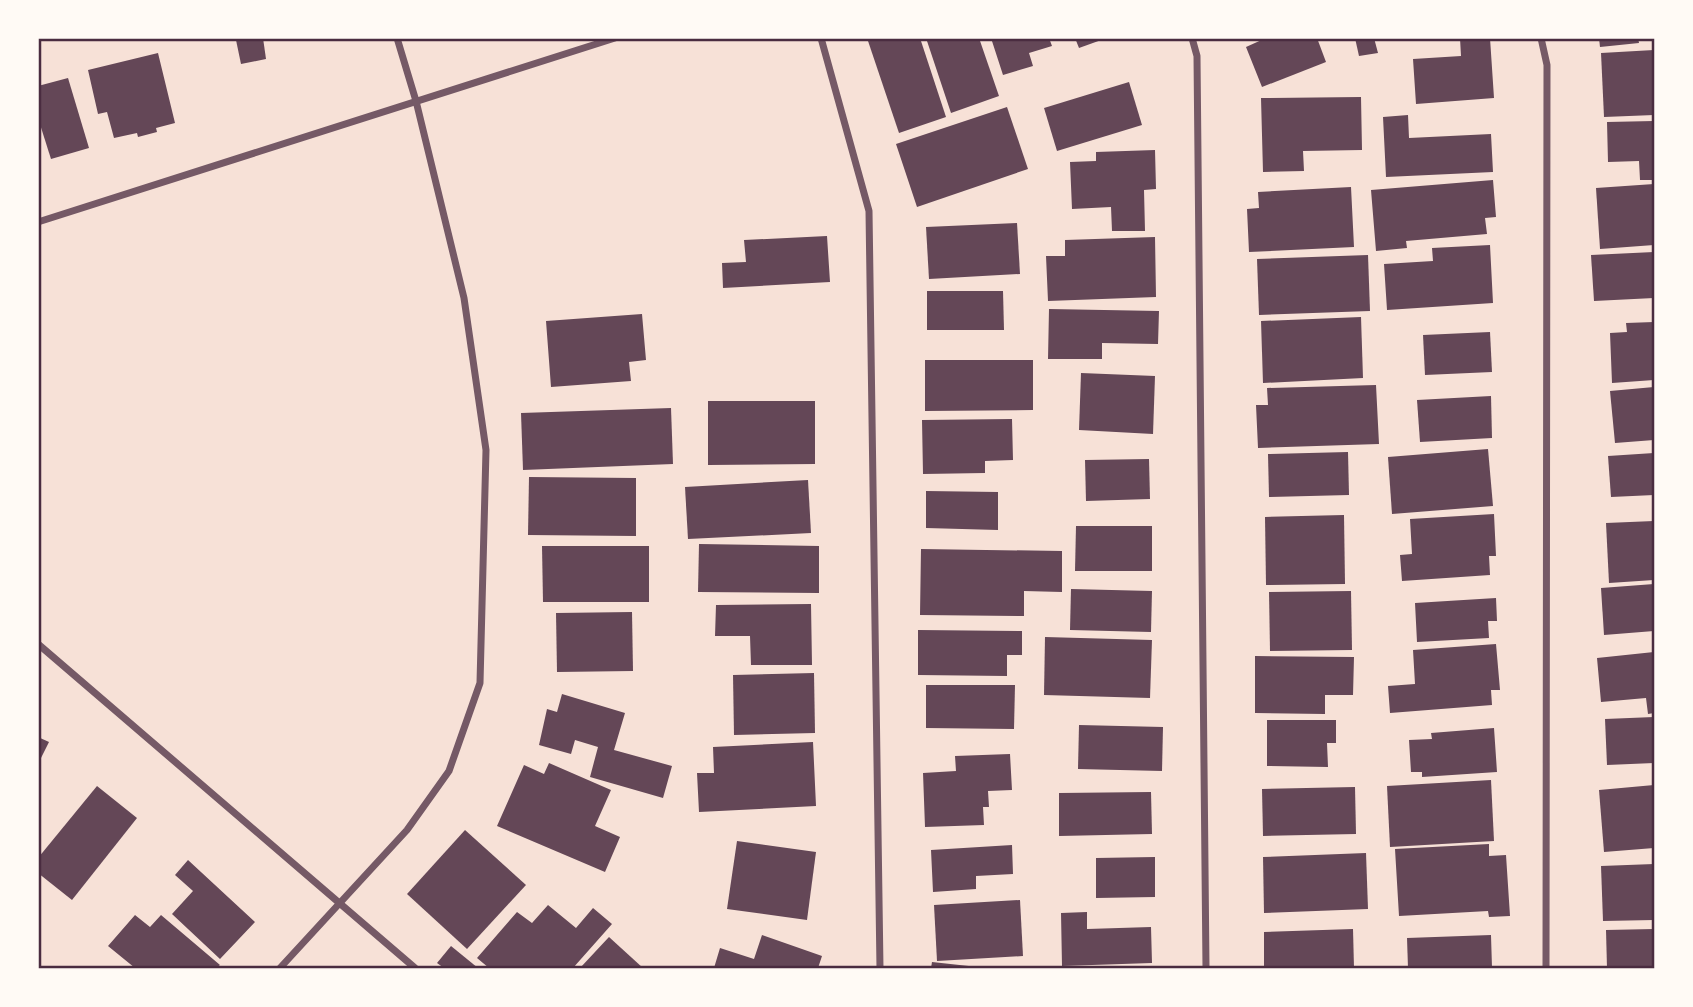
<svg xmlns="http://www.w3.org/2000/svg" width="1693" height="1007" font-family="'Golos Text',sans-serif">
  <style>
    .building { fill: #644757 }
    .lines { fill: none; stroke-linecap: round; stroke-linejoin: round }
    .minor { stroke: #755966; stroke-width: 7 }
    .neatline { fill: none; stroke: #4a2c40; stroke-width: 2.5 }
  </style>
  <rect width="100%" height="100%" fill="#f7e1d7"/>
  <!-- building -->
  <g class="building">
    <path d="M 243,38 L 263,38 L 266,59 L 241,64 L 236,40 Z"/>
    <path d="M 867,38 L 920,38 L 946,117 L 899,133 Z"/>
    <path d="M 926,38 L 979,38 L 999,96 L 951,113 Z"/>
    <path d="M 991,38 L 1049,38 L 1052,46 L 1029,53 L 1033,66 L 1003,75 Z"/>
    <path d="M 1075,38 L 1104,38 L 1104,39 L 1079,48 Z"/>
    <path d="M 1266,38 L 1317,38 L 1326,62 L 1262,87 L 1246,47 Z"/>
    <path d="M 1355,38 L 1374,38 L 1378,53 L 1359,56 Z"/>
    <path d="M 1460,38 L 1490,38 L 1494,98 L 1416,104 L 1413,59 L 1461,56 Z"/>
    <path d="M 1599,38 L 1638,38 L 1639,43 L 1600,47 Z"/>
    <path d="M 1654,50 L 1654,115 L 1604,117 L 1601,53 Z"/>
    <path d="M 158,53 L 175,123 L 156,128 L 157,132 L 138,137 L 137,133 L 114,138 L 107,112 L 98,114 L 88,70 Z"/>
    <path d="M 68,78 L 89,148 L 51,159 L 38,118 L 38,86 Z"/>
    <path d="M 1129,82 L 1142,125 L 1057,151 L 1044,108 Z"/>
    <path d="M 1361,97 L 1362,150 L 1303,151 L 1304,171 L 1263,172 L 1261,98 Z"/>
    <path d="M 1007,107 L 1028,169 L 917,207 L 896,144 Z"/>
    <path d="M 1408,115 L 1409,138 L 1491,134 L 1493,172 L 1386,177 L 1383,117 Z"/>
    <path d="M 1654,121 L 1654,180 L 1640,180 L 1639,161 L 1608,162 L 1607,122 Z"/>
    <path d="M 1155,150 L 1156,189 L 1144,190 L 1145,231 L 1112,231 L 1111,207 L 1072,209 L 1070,162 L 1096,161 L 1096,152 Z"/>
    <path d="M 1493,180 L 1496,217 L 1485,218 L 1487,234 L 1406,241 L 1407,248 L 1376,251 L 1371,190 Z"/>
    <path d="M 1654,184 L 1654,245 L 1600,249 L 1596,188 Z"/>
    <path d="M 1351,187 L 1354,247 L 1249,252 L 1247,209 L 1259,208 L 1258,192 Z"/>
    <path d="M 1017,223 L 1020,274 L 929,279 L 926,227 Z"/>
    <path d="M 827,236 L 830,282 L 723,288 L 722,263 L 746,262 L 744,240 Z"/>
    <path d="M 1155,237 L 1156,297 L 1048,301 L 1046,256 L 1065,256 L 1065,240 Z"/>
    <path d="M 1490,245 L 1493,303 L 1387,310 L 1384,264 L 1433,261 L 1432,248 Z"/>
    <path d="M 1654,252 L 1654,298 L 1594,301 L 1591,255 Z"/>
    <path d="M 1368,255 L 1370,311 L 1259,315 L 1257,259 Z"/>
    <path d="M 927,291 L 1003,291 L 1004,330 L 927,330 Z"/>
    <path d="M 1049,309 L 1159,311 L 1158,344 L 1102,343 L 1102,359 L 1048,359 Z"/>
    <path d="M 642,314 L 646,360 L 629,362 L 631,381 L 551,387 L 546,321 Z"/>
    <path d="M 1361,317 L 1363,378 L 1263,383 L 1261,321 Z"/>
    <path d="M 1654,322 L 1654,380 L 1612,383 L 1610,333 L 1627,332 L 1626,323 Z"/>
    <path d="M 1490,332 L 1492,372 L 1425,375 L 1423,335 Z"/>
    <path d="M 925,360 L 1033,360 L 1033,410 L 925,411 Z"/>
    <path d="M 1081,373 L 1155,376 L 1153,434 L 1079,430 Z"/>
    <path d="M 1376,385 L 1379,444 L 1258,448 L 1256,405 L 1268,405 L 1267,388 Z"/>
    <path d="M 1654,387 L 1654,440 L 1615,443 L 1610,391 Z"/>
    <path d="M 1491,396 L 1492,438 L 1420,442 L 1417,400 Z"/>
    <path d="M 708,401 L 815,401 L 815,464 L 708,465 Z"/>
    <path d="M 671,408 L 673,464 L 523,470 L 521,413 Z"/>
    <path d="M 1012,419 L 1013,460 L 985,461 L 985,473 L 923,474 L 922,420 Z"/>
    <path d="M 1488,449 L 1493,506 L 1392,514 L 1388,457 Z"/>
    <path d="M 1348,452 L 1349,495 L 1269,497 L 1268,454 Z"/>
    <path d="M 1654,453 L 1654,495 L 1611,497 L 1608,456 Z"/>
    <path d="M 1149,459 L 1150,499 L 1086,501 L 1085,460 Z"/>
    <path d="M 529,477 L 636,478 L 636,536 L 528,535 Z"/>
    <path d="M 808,480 L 811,533 L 688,539 L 685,487 Z"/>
    <path d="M 926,491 L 998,492 L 998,530 L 926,528 Z"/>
    <path d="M 1494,514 L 1496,556 L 1489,556 L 1490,575 L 1402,581 L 1400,555 L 1412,554 L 1410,519 Z"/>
    <path d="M 1344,515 L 1345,584 L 1266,585 L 1265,517 Z"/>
    <path d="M 1654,521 L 1654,580 L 1609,583 L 1606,523 Z"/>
    <path d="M 1076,526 L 1152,526 L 1152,571 L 1075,571 Z"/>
    <path d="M 699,544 L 819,546 L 819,593 L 698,592 Z"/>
    <path d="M 542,546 L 649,546 L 649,602 L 543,602 Z"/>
    <path d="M 921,549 L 1062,551 L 1062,592 L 1024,591 L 1024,616 L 920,615 Z"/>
    <path d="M 1654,584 L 1654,631 L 1604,635 L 1601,588 Z"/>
    <path d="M 1071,589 L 1152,591 L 1151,632 L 1070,630 Z"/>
    <path d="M 1351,591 L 1352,650 L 1270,651 L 1269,592 Z"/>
    <path d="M 1496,598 L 1497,621 L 1488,621 L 1489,638 L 1417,642 L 1415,603 Z"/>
    <path d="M 811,604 L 812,665 L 751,665 L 750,636 L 715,636 L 716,605 Z"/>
    <path d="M 632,612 L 633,671 L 557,672 L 556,613 Z"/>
    <path d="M 918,630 L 1022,631 L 1022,655 L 1007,655 L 1007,676 L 918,675 Z"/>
    <path d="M 1045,637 L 1152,640 L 1150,698 L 1044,695 Z"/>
    <path d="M 1496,644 L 1500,690 L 1491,690 L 1492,705 L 1390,713 L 1388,686 L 1415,684 L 1413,650 Z"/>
    <path d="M 1654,652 L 1654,713 L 1648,714 L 1646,698 L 1601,702 L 1597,658 Z"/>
    <path d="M 1255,656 L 1354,657 L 1353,695 L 1325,695 L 1325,714 L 1255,713 Z"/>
    <path d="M 814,673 L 815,733 L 734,735 L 733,675 Z"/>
    <path d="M 926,685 L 1015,685 L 1014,729 L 926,728 Z"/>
    <path d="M 562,694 L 625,713 L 614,750 L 672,766 L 663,798 L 590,777 L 598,747 L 575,740 L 571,754 L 539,745 L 547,709 L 557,712 Z"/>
    <path d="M 1654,717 L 1654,763 L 1607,765 L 1605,719 Z"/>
    <path d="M 1267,720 L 1336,720 L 1336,743 L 1327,743 L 1328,767 L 1267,766 Z"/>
    <path d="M 1079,725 L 1163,727 L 1162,771 L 1078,769 Z"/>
    <path d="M 1494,728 L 1497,772 L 1422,777 L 1422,772 L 1411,772 L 1409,740 L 1432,739 L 1431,733 Z"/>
    <path d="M 38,737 L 49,742 L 38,764 Z"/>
    <path d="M 813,742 L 816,806 L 699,812 L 697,773 L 714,773 L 713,747 Z"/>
    <path d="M 1010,754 L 1012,790 L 988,791 L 989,807 L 983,807 L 984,825 L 925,827 L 923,773 L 956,771 L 955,756 Z"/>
    <path d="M 549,763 L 611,790 L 595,826 L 620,837 L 605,872 L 497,826 L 524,765 L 544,774 Z"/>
    <path d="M 1491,780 L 1494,841 L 1390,847 L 1387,786 Z"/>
    <path d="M 1654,785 L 1654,848 L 1604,852 L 1599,790 Z"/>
    <path d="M 97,786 L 137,818 L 72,900 L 38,873 L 38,858 Z"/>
    <path d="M 1355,787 L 1356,834 L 1263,836 L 1262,789 Z"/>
    <path d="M 1151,792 L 1152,834 L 1059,836 L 1059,793 Z"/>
    <path d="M 465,830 L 526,885 L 467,949 L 407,894 Z"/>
    <path d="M 737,841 L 816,852 L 807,920 L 727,909 Z"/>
    <path d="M 1489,844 L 1489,856 L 1506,855 L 1510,916 L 1489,917 L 1488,911 L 1399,916 L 1395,849 Z"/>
    <path d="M 1012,845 L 1013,874 L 976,876 L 976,889 L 933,892 L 931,850 Z"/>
    <path d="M 1366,853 L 1368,909 L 1264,913 L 1263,857 Z"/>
    <path d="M 1155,857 L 1155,897 L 1096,898 L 1096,858 Z"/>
    <path d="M 188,860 L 255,922 L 220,959 L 172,914 L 193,891 L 175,875 Z"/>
    <path d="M 1654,864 L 1654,920 L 1603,921 L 1601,866 Z"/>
    <path d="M 1020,900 L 1023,956 L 937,961 L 934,905 Z"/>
    <path d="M 548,905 L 576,928 L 593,908 L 612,924 L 573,968 L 489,968 L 477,958 L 517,912 L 532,923 Z"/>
    <path d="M 1087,912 L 1087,929 L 1151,927 L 1152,963 L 1062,966 L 1061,913 Z"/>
    <path d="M 135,915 L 150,927 L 161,915 L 220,965 L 216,968 L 135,968 L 108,946 Z"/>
    <path d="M 1353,929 L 1354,968 L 1264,968 L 1264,932 Z"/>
    <path d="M 1654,929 L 1654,968 L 1607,968 L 1606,930 Z"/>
    <path d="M 762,935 L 822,956 L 818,968 L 714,968 L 720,948 L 754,959 Z"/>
    <path d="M 1491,935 L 1492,968 L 1408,968 L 1407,938 Z"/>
    <path d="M 609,937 L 643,968 L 580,968 Z"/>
    <path d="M 451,946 L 478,968 L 444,968 L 437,963 Z"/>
    <path d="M 932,962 L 978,967 L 978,968 L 931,968 Z"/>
  </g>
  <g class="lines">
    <!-- minor -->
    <g class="minor">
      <path d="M 821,38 L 869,211 L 880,968"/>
      <path d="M 1192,38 L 1197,56 L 1206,968"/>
      <path d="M 1541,38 L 1547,65 L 1546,968"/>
      <path d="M 38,222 L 615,38"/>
      <path d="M 38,644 L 415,968"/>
      <path d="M 280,968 L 407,830 L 449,771 L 480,683 L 486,450 L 464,298 L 416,101 L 397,38"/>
    </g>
  </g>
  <!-- border -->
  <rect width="1693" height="1007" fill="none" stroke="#fffaf5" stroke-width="80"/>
  <rect x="40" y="40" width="1613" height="927" class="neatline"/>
</svg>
